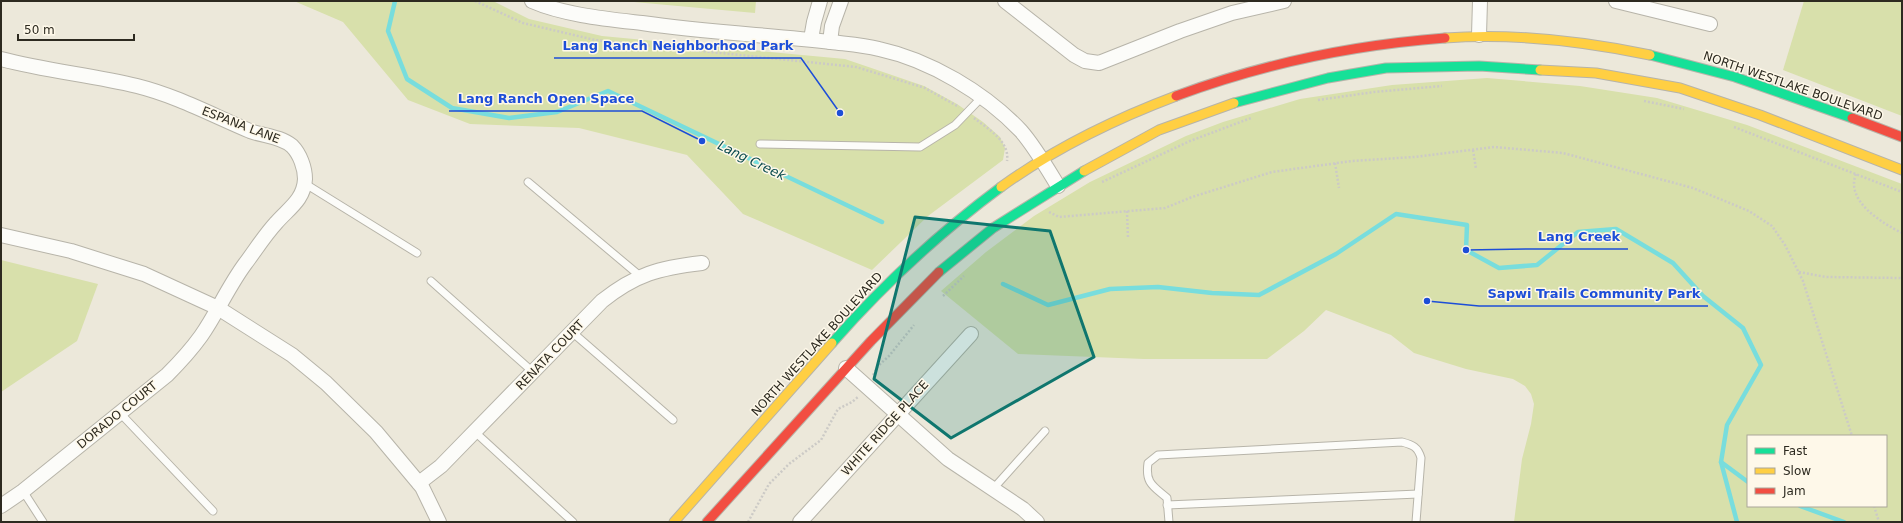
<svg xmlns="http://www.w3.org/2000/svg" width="1903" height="523" font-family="'DejaVu Sans',sans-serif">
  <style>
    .green { fill: #d8e0ab; fill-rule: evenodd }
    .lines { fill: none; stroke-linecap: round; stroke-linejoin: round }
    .stream { stroke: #78dddd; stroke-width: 4.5 }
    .lane-casing { stroke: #b7b4a9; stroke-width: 9 }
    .street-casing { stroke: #b7b4a9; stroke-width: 16 }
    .fast-casing { stroke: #b7b4a9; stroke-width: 11 }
    .slow-casing { stroke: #b7b4a9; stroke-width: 11 }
    .jam-casing { stroke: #b7b4a9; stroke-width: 11 }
    .path { stroke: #cccac6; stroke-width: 2.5; stroke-dasharray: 2 2; stroke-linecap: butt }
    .lane { stroke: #fcfcf9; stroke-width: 7 }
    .street { stroke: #fcfcf9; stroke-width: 14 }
    .fast { stroke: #16e098; stroke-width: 9 }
    .slow { stroke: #ffcf43; stroke-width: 9 }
    .jam { stroke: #f24e42; stroke-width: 9 }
    .marked { fill: #0f766e; fill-opacity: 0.2; stroke: #0f766e; stroke-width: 3; stroke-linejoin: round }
    .labels { text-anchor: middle; stroke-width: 3; stroke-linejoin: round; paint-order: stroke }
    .street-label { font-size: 12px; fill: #2d2a20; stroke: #fef8e9 }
    .water-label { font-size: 13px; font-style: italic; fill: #0a4b4e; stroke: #fef8e9 }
    .leader { fill: none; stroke: #1d4ed8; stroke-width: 1.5 }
    .callout-dot { fill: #1d4ed8; stroke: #fef8e9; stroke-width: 1.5 }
    .callout-label { font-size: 13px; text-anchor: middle; font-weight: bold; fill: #1d4ed8; stroke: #fef8e9; stroke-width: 3; stroke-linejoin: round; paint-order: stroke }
  </style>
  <rect width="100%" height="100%" fill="#ece8da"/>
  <!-- green -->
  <g class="green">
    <path d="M 294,1 L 493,1 L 529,19 L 602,36 L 845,59 L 924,86 L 957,104 L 983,122 L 1000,137 L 1005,148 L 1003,160 L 928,216 L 872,270 L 743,214 L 687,155 L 579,128 L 470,124 L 408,100 L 343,22 Z"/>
    <path d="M 623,1 L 756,1 L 755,13 Z"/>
    <path d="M 1804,1 L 1902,1 L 1902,116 L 1783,70 Z"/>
    <path d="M 1487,78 L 1580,86 L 1657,98 L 1747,125 L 1902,184 L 1902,522 L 1514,522 L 1522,459 L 1531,424 L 1534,404 L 1531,394 L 1525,386 L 1513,379 L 1466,369 L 1414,353 L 1391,335 L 1326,310 L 1304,331 L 1267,359 L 1144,359 L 1018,354 L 941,291 L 986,252 L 1034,216 L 1090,182 L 1186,136 L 1223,122 L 1300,99 L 1392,85 ZM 1748,436 L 1886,436 L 1886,506 L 1748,506 Z"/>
    <path d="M 1,260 L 98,284 L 77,341 L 1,392 Z"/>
  </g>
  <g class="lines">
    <!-- stream -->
    <g class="stream">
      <path d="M 395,1 L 388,31 L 407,79 L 452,108 L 509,118 L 557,112 L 608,91 L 882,222"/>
      <path d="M 1003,284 L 1048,305 L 1110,289 L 1158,287 L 1212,293 L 1259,295 L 1336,254 L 1396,214 L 1467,225 L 1466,250 L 1499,268 L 1537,265 L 1578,232 L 1616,229 L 1673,263 L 1703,296 L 1743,328 L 1761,365 L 1727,425 L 1721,462 L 1737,522"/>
      <path d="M 1721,462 L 1748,482"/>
      <path d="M 1800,506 L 1844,522"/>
    </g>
    <defs>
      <g id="lane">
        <path d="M 760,144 L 920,147 L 955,125 L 982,97"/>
        <path d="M 528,182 L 640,276"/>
        <path d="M 304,183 L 417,253"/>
        <path d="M 431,281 L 533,372"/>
        <path d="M 572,332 L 673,420"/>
        <path d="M 120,413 L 213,511"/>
        <path d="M 475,432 L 573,522"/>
        <path d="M 993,489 L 1045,431"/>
        <path d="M 23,491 L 43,522"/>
        <path d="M 1167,505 L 1418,494"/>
        <path d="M 1169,522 L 1167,498 C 1153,486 1145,483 1148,463 L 1158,455 L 1402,442 C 1413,445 1418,447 1421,458 L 1416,522"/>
      </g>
      <g id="street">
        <path d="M 532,1 C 564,15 607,19 642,23 C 704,32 768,35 831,42 C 847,44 863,45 879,49 C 930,60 985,93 1021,131 C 1035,147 1047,168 1058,186"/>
        <path d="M 1005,1 L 1074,55 L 1085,61 L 1099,63 L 1180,31 L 1232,13 L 1284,1"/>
        <path d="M 1616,1 L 1710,24"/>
        <path d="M 1479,35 L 1480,1"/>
        <path d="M 811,39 L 814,22 L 820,1"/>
        <path d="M 830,42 L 832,26 L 841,1"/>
        <path d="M 1,59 C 46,71 92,75 137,86 C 177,96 212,115 250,131 C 263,136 280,136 292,146 C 300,154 305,168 305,179 C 304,200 288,209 276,223 C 264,236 255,251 245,264 C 228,287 217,313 201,336 C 191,350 179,363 167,375 L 23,491 L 1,506"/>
        <path d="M 1,235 L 71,251 L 144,274 L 218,308 L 292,355 L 326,383 L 376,432 L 422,487 L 439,522"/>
        <path d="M 846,368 L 948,459 L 1023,509 L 1037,522"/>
        <path d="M 419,483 L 441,466 L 602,301 C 636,274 659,268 702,263"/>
        <path d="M 800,522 L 971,334"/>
      </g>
      <g id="fast">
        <path d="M 1650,55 L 1735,77 L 1852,118"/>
        <path d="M 1234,103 L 1328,78 L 1386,68 L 1479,66 L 1540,70"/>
        <path d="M 939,272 L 993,228 L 1084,171"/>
        <path d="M 832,343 C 883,285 939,233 1001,187"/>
      </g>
      <g id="slow">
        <path d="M 1445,38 C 1513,33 1583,41 1650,55"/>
        <path d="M 1540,70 L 1596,73 L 1680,88 L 1760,115 L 1902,170"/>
        <path d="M 1084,171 L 1159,130 L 1234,103"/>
        <path d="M 1001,187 C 1055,148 1115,119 1176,96"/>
        <path d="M 674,522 L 832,343"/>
      </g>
      <g id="jam">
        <path d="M 1176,96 C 1262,64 1353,45 1445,38"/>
        <path d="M 1852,118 L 1902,137"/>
        <path d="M 707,522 L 871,341 L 939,272"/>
      </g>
    </defs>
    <!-- lane casing -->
    <use href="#lane" class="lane-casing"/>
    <!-- street casing -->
    <use href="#street" class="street-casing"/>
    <!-- fast casing -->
    <use href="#fast" class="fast-casing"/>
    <!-- slow casing -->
    <use href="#slow" class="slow-casing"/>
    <!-- jam casing -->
    <use href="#jam" class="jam-casing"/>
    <!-- path -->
    <g class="path">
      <path d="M 475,1 L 523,23 L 595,40 L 856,67 L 925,88 L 959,107"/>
      <path d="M 1318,100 L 1374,92 L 1442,86"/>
      <path d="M 1644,101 L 1684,109"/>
      <path d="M 974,118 C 988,129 1010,141 1007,161"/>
      <path d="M 1734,127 L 1902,192"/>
      <path d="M 1473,150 L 1476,169"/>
      <path d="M 1335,163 L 1339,188"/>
      <path d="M 1856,174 C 1845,201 1882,223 1902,233"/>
      <path d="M 1102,182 L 1190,141 L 1251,118"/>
      <path d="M 1127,211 L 1128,239"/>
      <path d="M 1049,212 L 1059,217 L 1165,208 L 1192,197 L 1272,172 L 1352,161 L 1414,157 L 1494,147 L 1563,153 L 1693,188 L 1749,211 L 1772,226 L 1785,245 L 1803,281 L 1852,436"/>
      <path d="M 1799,272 L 1826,277 L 1902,278"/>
      <path d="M 943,296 L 964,276"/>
      <path d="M 873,375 L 878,366 L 889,356 L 914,325"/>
      <path d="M 1874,506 L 1879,522"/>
      <path d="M 748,522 L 769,484 L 789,464 L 821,440 L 838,409 L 852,402 L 858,397"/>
    </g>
    <!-- lane -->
    <use href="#lane" class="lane"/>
    <!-- street -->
    <use href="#street" class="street"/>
    <!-- fast -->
    <use href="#fast" class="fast"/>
    <!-- slow -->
    <use href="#slow" class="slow"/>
    <!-- jam -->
    <use href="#jam" class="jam"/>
  </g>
  <!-- marked area -->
  <path class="marked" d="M 915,217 L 1050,231 L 1094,357 L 951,438 L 874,379 Z"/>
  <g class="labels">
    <!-- street labels -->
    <g class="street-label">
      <text transform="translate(1793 86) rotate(19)" y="4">NORTH WESTLAKE BOULEVARD</text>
      <text transform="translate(241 125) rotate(21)" y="4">ESPANA LANE</text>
      <text transform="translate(817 344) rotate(-48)" y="4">NORTH WESTLAKE BOULEVARD</text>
      <text transform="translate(550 355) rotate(-46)" y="4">RENATA COURT</text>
      <text transform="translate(117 415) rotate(-39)" y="4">DORADO COURT</text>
      <text transform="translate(885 428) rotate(-48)" y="4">WHITE RIDGE PLACE</text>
    </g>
    <!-- water labels -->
    <g class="water-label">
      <text transform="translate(752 160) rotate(26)" y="5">Lang Creek</text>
    </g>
  </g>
  <!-- callouts -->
  <path class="leader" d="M840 113L801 58H554M702 141L642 111H449M1466 250L1530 249H1628M1427 301L1479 306H1708"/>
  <g class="callout-dot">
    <circle cx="840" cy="113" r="4"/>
    <circle cx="702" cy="141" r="4"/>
    <circle cx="1466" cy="250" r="4"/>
    <circle cx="1427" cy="301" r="4"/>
  </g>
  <g class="callout-label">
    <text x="678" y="50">Lang Ranch Neighborhood Park</text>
    <text x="546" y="103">Lang Ranch Open Space</text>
    <text x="1579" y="241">Lang Creek</text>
    <text x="1594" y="298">Sapwi Trails Community Park</text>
  </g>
  <!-- border -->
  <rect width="1903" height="523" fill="none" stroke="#2d2a20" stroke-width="4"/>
  <!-- legend -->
  <rect x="1747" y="435" width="140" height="72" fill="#fef8e9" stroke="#aaa699"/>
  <rect x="1755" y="448" width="20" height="6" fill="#16e098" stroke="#aaa699"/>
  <text x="1783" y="455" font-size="12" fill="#2d2a20">Fast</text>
  <rect x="1755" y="468" width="20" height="6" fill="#ffcf43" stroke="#aaa699"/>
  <text x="1783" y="475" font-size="12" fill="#2d2a20">Slow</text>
  <rect x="1755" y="488" width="20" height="6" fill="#f24e42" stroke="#aaa699"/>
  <text x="1783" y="495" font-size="12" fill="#2d2a20">Jam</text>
  <!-- scale -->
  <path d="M18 34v6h116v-6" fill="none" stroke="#2d2a20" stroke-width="2"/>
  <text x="24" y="34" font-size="12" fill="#2d2a20" stroke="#fef8e9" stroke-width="3" paint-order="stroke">50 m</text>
</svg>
